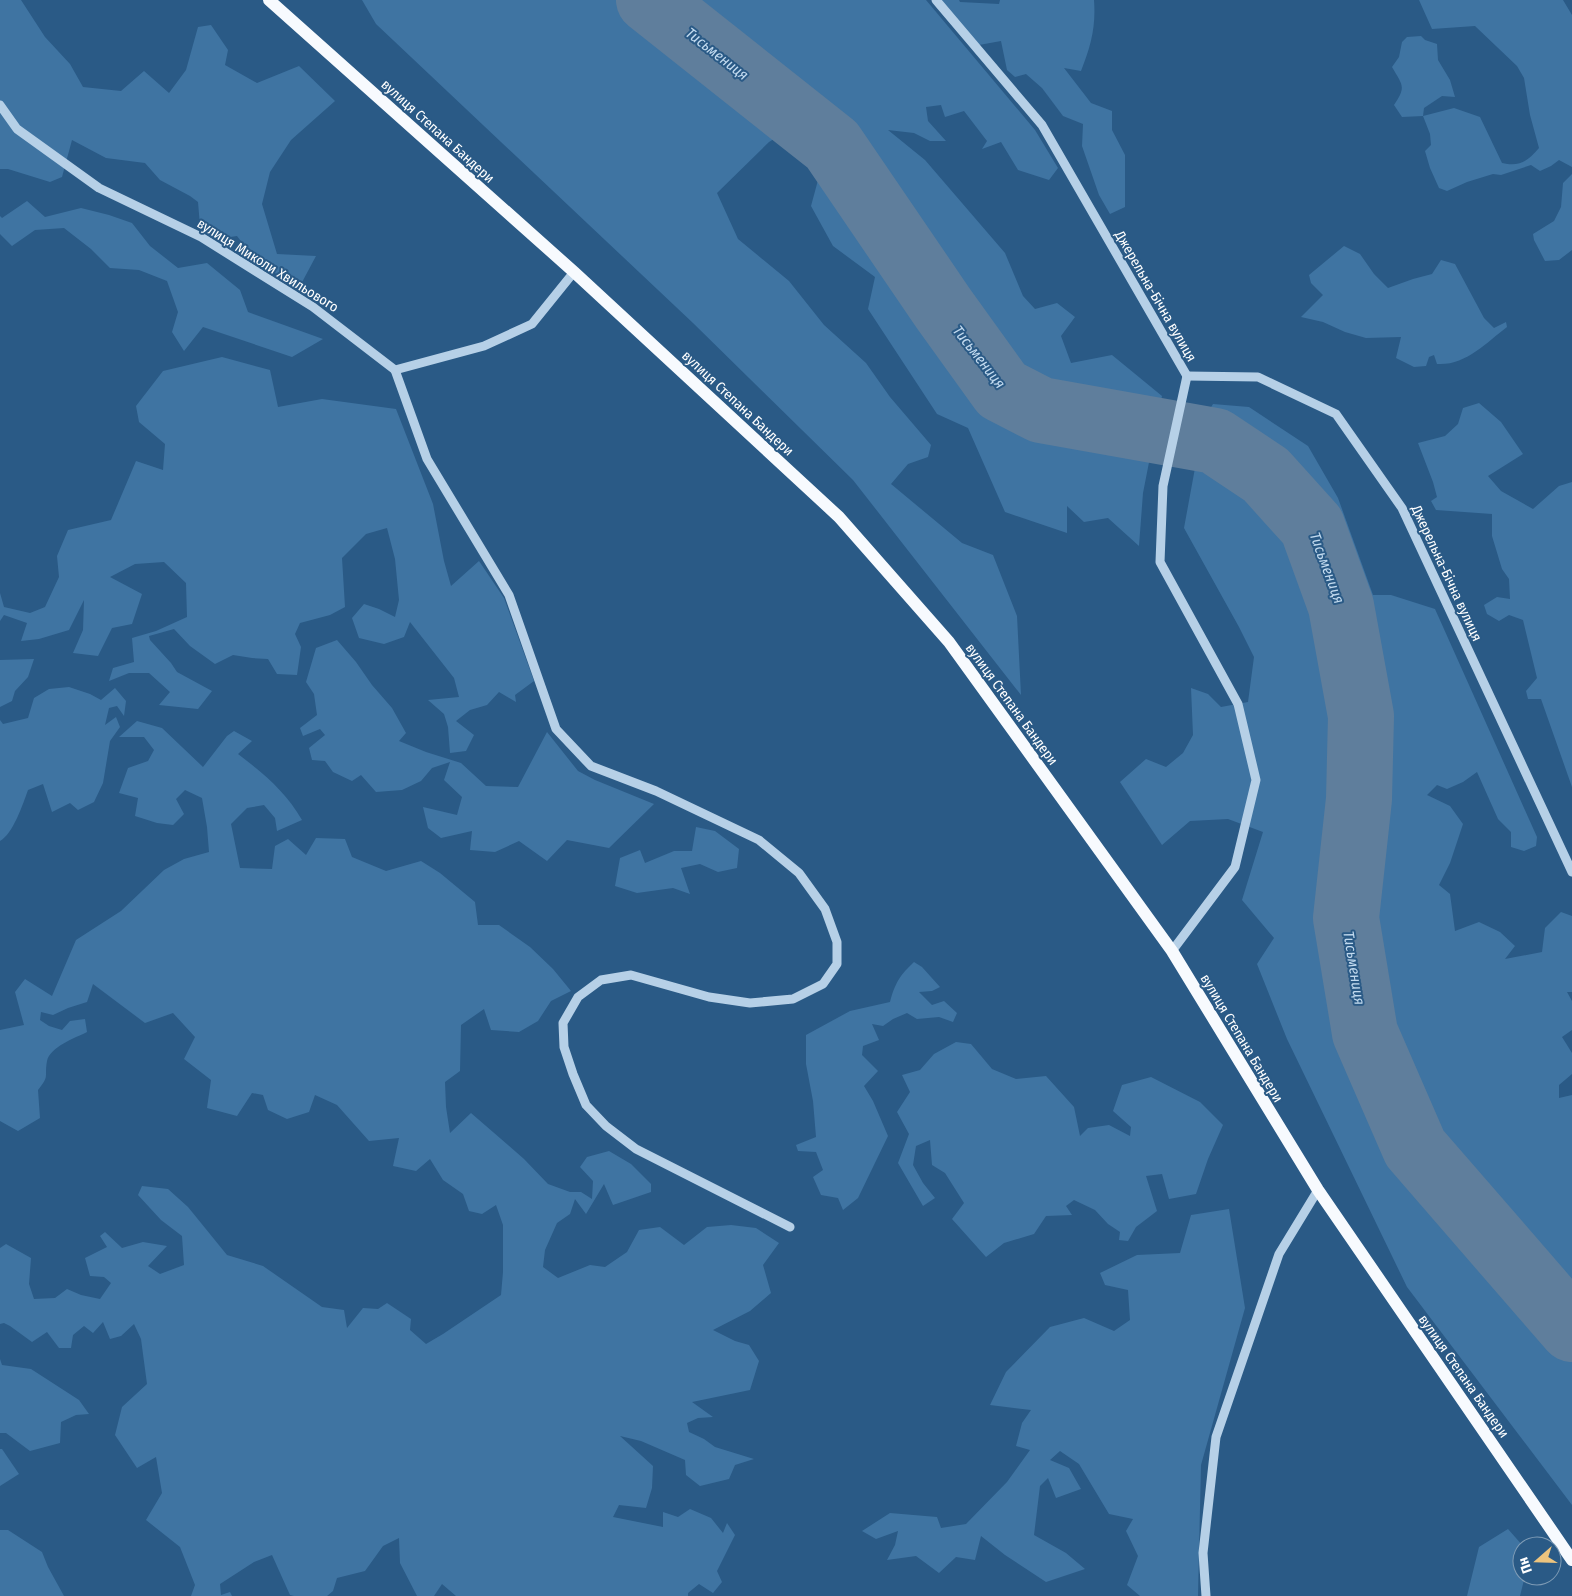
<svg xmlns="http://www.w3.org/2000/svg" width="1572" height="1596" font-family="'Fira Sans Condensed',sans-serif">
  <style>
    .green { fill: #3f74a2 }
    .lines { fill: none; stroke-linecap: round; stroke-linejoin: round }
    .river { stroke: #5f7e9c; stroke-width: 66 }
    .minor { stroke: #b6d0e7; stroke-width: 9 }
    .major { stroke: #f7fafe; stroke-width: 12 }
    .labels { text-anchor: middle; stroke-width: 4; stroke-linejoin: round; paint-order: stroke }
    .street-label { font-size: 14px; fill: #fff; stroke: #2a5a86 }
    .water-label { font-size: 15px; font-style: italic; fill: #c2daef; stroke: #2a5a86 }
  </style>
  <rect width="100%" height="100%" fill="#2a5a86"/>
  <!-- green -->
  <g class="green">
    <path d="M 0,0 L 21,0 L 45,37 L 70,64 L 83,87 L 121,91 L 144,71 L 169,93 L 186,70 L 198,27 L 211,25 L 228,50 L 225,65 L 257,83 L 299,66 L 335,101 L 291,140 L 270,172 L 262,204 L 277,254 L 316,256 L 300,286 L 259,265 L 237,236 L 217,239 L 200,226 L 198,202 L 190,196 L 160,180 L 145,163 L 106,158 L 72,140 L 62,177 L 50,182 L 8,169 L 0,169 Z"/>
    <path d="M 362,0 L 926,0 L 1035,130 L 1058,168 L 1049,180 L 1018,170 L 1001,142 L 982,149 L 987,141 L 964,111 L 945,117 L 941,105 L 926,107 L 928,121 L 946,141 L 930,141 L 914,133 L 888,130 L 925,160 L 1005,253 L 1023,296 L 1035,309 L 1057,303 L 1075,317 L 1061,336 L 1071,363 L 1112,355 L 1162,396 L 1143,493 L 1139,546 L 1108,518 L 1084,522 L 1067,506 L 1067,533 L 1005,512 L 968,428 L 937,414 L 868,309 L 875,277 L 833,246 L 811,206 L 824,158 L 793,127 L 769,142 L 717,193 L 738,239 L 789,281 L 824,325 L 866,363 L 890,397 L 931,445 L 928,457 L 908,464 L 891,484 L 962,543 L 993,555 L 1017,616 L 1021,695 L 853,480 L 693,323 L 376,24 Z"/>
    <path d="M 940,0 L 959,0 L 960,2 L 999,4 L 1000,0 L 1094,0 C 1096,27 1091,46 1081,71 L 1064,68 L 1091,103 L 1112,111 L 1112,130 L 1125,155 L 1125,207 L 1110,214 L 1099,195 L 1082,146 L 1083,124 L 1063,116 L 1042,88 L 1026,74 L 1015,77 L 1007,70 L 1001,41 L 979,45 Z"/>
    <path d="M 1419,0 L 1563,0 L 1572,15 L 1572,167 L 1559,160 L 1551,166 L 1540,171 L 1531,165 L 1501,175 L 1493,174 L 1467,182 L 1447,191 L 1439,188 L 1430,168 L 1425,151 L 1431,145 L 1430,134 L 1423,116 L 1402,117 L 1394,105 C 1407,86 1402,85 1392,67 L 1399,57 L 1402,42 L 1407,37 L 1421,36 L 1425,40 L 1437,44 L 1438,60 L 1450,80 L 1455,97 L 1442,96 L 1424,108 L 1423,116 L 1454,108 L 1480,117 L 1502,163 C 1520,167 1528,161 1539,148 L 1530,115 L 1524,78 L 1517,66 L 1475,26 L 1432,29 Z"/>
    <path d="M 1572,174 L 1572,250 L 1559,260 L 1545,261 L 1534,240 L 1533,234 L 1554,221 L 1561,207 L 1563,183 Z"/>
    <path d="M 27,201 L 45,217 L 81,208 L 109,215 L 132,223 L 150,246 L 178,268 L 207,263 L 240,290 L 248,312 L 323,339 L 292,357 L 203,327 L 184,351 L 172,332 L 178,312 L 167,281 L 139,270 L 110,268 L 91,249 L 64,228 L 35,230 L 12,246 L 0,234 L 0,216 L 2,218 Z"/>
    <path d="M 1344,246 L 1360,254 L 1374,274 L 1388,288 L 1413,279 L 1432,274 L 1441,260 L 1455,264 L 1484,318 L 1494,328 L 1506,322 L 1507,327 C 1486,343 1465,366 1437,364 L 1434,355 L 1429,357 L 1426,366 L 1414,367 L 1396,358 L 1401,337 L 1366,338 L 1345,332 L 1323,322 L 1301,317 L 1323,295 L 1311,283 L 1309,275 Z"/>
    <path d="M 222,357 L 270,370 L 278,407 L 322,399 L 396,409 L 433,504 L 444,561 L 451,586 L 479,561 L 504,598 L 534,681 L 515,695 L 516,702 L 499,692 L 487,705 L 470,710 L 456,721 L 474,735 L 466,751 L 450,753 L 448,727 L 444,714 L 428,700 L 459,697 L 454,678 L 410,622 L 404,637 L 384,644 L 359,638 L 352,618 L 364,604 L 379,609 L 395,617 L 399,600 L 395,559 L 387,528 L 366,534 L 342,558 L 345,607 L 330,615 L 300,623 L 295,634 L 301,647 L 297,675 L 277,674 L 268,659 L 252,658 L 233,655 L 215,664 L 190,646 L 174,629 L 149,636 L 150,640 L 171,663 L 177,672 L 212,691 L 198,709 L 159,705 L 170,692 L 149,673 L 129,673 L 109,681 L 113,668 L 134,662 L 132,638 L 156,631 L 187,617 L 186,583 L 164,562 L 135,564 L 110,577 L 142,594 L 132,624 L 112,628 L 98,656 L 73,653 L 83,630 L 84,600 L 69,630 L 39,639 L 21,641 L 27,623 L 4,615 L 0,621 L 0,593 L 4,607 L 30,613 L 45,607 L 59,577 L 57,556 L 68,530 L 111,520 L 136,461 L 163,470 L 165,444 L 139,422 L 136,406 L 163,371 Z"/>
    <path d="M 1479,403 L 1501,422 L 1523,454 L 1488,476 L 1501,491 L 1533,509 L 1559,486 L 1572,482 L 1572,787 L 1541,699 L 1528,699 L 1526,691 L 1537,678 L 1523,620 L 1509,615 L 1499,621 L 1487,614 L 1484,605 L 1497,597 L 1510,599 L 1509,579 L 1502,569 L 1492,536 L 1492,514 L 1436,510 L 1431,501 L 1437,497 L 1433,482 L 1418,443 L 1445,436 L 1458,424 L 1463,408 Z"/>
    <path d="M 1213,404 L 1249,407 L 1308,446 L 1338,498 L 1373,595 L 1391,595 L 1435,609 L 1537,837 L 1536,846 L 1524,851 L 1511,847 L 1511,832 L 1498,819 L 1477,772 L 1463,782 L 1447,789 L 1437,785 L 1427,795 L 1450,806 L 1463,824 L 1450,863 L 1439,885 L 1450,894 L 1455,931 L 1479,922 L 1500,932 L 1515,946 L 1505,959 L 1542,952 L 1545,928 L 1561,912 L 1572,916 L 1572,992 L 1567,992 L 1572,1001 L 1572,1030 L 1562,1037 L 1572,1053 L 1572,1074 L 1559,1085 L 1559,1098 L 1572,1095 L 1572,1505 L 1407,1287 L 1287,1039 L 1257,964 L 1274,938 L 1242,900 L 1263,832 L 1228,819 L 1190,821 L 1162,845 L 1120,782 L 1146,759 L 1166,767 L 1183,753 L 1193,735 L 1191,688 L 1208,694 L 1221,707 L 1248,702 L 1254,657 L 1239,627 L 1184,528 L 1204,419 Z"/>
    <path d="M 337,640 L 356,662 L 372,685 L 392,708 L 406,733 L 399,741 L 426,752 L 461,763 L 486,786 L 518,787 L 547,732 L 578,771 L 595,780 L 654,804 L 609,848 L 567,840 L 547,861 L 519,841 L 495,852 L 470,850 L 472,831 L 441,838 L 428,828 L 423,807 L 457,815 L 462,797 L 444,780 L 450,762 L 432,768 L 421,781 L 402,790 L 376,792 L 361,775 L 352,781 L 333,772 L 325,761 L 312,760 L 309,748 L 325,735 L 320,729 L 303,736 L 300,728 L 317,715 L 314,694 L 306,682 L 316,648 Z"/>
    <path d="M 34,659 L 28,677 L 15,691 L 12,701 L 0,707 L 0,660 Z"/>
    <path d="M 69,687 L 90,694 L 101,700 L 115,688 L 126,701 L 124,716 L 117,706 L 109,708 L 105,725 L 116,717 L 120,727 L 110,741 L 103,783 L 94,802 L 78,810 L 70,803 L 52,812 L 43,784 L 28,790 C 23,804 13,834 0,841 L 0,720 L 3,724 L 28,718 L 34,698 L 49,689 Z"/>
    <path d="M 137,721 L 162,728 L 203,767 L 227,736 L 234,731 L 252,741 L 238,754 C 264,774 285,791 302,820 L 277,831 L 275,818 L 264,805 L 247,808 L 231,824 L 240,868 L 272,869 L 275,846 L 288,839 L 306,855 L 316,838 L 345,839 L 352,857 L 386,871 L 421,861 L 440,873 L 475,902 L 478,925 L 499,925 L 530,947 L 553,969 L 571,991 L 551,1001 L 538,1021 L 519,1032 L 491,1030 L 484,1009 L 461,1025 L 460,1071 L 445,1082 L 446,1107 L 450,1133 L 471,1113 L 524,1159 L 548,1184 L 570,1192 L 581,1192 L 592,1199 L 593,1181 L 580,1167 L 587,1157 L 609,1151 L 631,1164 L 651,1184 L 651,1192 L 613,1205 L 604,1184 L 586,1214 L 575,1199 L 570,1214 L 557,1223 L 545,1250 L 543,1267 L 558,1278 L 590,1265 L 605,1267 L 627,1252 L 639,1230 L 660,1227 L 684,1245 L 707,1227 L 731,1225 L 756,1228 L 779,1243 L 763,1265 L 771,1293 L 750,1311 L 713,1330 L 735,1341 L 749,1345 L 759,1361 L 750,1390 L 692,1402 L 713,1417 L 698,1418 L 687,1423 L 689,1432 L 704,1439 L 715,1447 L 754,1459 L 735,1465 L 729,1479 L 700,1486 L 686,1475 L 685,1460 L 641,1441 L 620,1436 L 653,1466 L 652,1488 L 646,1508 L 619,1505 L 613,1517 L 663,1527 L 663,1512 L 678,1517 L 690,1509 L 711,1518 L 723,1533 L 727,1523 L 735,1535 L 717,1571 L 722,1582 L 713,1593 L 699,1584 L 688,1593 L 688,1596 L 456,1596 L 442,1584 L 434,1596 L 417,1596 L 400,1563 L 399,1538 L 383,1546 L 365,1571 L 337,1578 L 333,1591 L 327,1596 L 294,1596 L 290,1595 L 272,1555 L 254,1562 L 220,1584 L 221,1595 L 230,1592 L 232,1596 L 191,1596 L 195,1585 L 180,1547 L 146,1520 L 162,1493 L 156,1457 L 137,1468 L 115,1435 L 122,1407 L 147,1384 L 141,1339 L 134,1324 L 121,1336 L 110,1339 L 103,1322 L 93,1333 L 84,1326 L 73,1335 L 71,1348 L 59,1348 L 47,1332 L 32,1342 L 10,1326 L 4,1323 L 0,1324 L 0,1248 L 6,1244 L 31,1258 L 29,1284 L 34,1299 L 55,1298 L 67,1289 L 81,1295 L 100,1299 L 111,1283 L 104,1277 L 90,1276 L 85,1258 L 107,1247 L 100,1236 L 105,1232 L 122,1248 L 143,1242 L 167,1246 L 148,1266 L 160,1274 L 184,1265 L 182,1236 L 161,1220 L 138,1195 L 142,1186 L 168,1189 L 188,1207 L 227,1255 L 263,1266 L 322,1307 L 344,1310 L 347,1328 L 363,1308 L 378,1309 L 387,1303 L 411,1319 L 410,1330 L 426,1344 L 443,1334 L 501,1295 L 503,1272 L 503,1225 L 496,1205 L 482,1214 L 469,1211 L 463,1194 L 443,1180 L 430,1159 L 416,1171 L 393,1166 L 399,1138 L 369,1141 L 337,1105 L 315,1095 L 309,1112 L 287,1119 L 268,1110 L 263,1095 L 252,1093 L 237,1116 L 207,1108 L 211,1080 L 184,1059 L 195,1037 L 173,1013 L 145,1023 L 93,984 L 87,1002 L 68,1008 L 53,1015 L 41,1012 L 40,1020 L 49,1026 L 62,1030 L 70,1021 L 85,1019 L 87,1032 C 75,1038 50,1047 47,1061 C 44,1078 50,1075 38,1090 L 40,1118 L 18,1131 L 0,1121 L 0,1030 L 24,1025 L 15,992 L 25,979 L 52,996 L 76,940 L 121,911 L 164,870 L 184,859 L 209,852 L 207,827 L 202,798 L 185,790 L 176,799 L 184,814 L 173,825 L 157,823 L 135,816 L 138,798 L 119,793 L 128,768 L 148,761 L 154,750 L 144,737 L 119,737 Z"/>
    <path d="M 696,827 L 715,831 L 739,849 L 737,868 L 718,872 L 700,864 L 681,868 L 690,894 L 673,888 L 637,893 L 615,886 L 620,858 L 640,850 L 645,863 L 674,851 L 692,851 Z"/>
    <path d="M 914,962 L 922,967 L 940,987 L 932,991 L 919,992 L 932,1005 L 944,1001 L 957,1013 L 953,1022 L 939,1017 L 917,1019 L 907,1013 L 893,1019 L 883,1026 L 872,1024 L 879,1040 L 863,1046 L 862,1055 L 878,1071 L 864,1086 L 873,1101 L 888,1136 L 858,1198 L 843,1210 L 838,1198 L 821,1195 L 813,1177 L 823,1170 L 816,1152 L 798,1151 L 796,1145 L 816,1137 L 813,1101 L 806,1064 L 806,1035 L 850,1011 L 890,1002 C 895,983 900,975 914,962 Z"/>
    <path d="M 956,1042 L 971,1044 L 992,1069 L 1016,1079 L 1046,1076 L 1074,1107 L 1080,1136 L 1088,1128 L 1109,1125 L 1130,1136 L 1131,1127 L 1113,1111 L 1122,1085 L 1151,1077 L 1200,1102 L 1223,1125 L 1208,1159 L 1196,1194 L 1169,1199 L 1162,1174 L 1146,1176 L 1157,1211 L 1136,1227 L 1128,1241 L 1119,1240 L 1120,1232 L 1108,1224 L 1095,1210 L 1074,1200 L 1066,1206 L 1072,1215 L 1046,1216 L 1034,1234 L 1004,1243 L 986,1257 L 952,1219 L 964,1203 L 945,1173 L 932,1165 L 930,1140 L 916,1146 L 913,1165 L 923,1183 L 935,1198 L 923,1206 L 898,1163 L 909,1134 L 897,1112 L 910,1092 L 902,1075 L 920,1070 L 934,1054 Z"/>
    <path d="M 1229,1209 L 1245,1308 L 1201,1465 L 1198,1596 L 1140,1596 L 1127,1585 L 1138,1556 L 1126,1531 L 1133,1519 L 1109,1514 L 1079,1464 L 1060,1451 L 1050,1460 L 1069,1468 L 1081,1489 L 1056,1498 L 1048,1478 L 1040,1486 L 1034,1535 L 1066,1553 L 1085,1569 L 1046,1582 L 1005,1555 L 981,1536 L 975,1560 L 956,1557 L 939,1573 L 916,1556 L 887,1560 L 895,1545 L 898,1531 L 876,1539 L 862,1531 L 890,1513 L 937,1517 L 941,1528 L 966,1524 L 1007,1482 L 1030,1450 L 1016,1446 L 1022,1423 L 1031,1410 L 990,1405 L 1006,1372 L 1050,1327 L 1084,1318 L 1114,1331 L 1130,1320 L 1128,1290 L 1105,1285 L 1100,1273 L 1137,1255 L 1180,1253 L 1191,1215 Z"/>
    <path d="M 0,1359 L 2,1365 L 31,1369 L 79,1400 L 89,1414 L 76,1415 L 61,1422 L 60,1443 L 30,1451 L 6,1433 L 0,1433 Z"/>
    <path d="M 0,1449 L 2,1449 L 19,1474 L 0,1486 Z"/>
    <path d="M 1508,1529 L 1523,1546 L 1522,1576 L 1528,1576 L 1524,1580 L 1520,1596 L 1467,1596 L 1479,1547 Z"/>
    <path d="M 0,1530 L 8,1530 L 42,1552 L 48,1567 L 64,1596 L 0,1596 Z"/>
  </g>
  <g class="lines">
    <!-- river -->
    <path class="river" d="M 649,0 L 832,145 L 943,308 L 1002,390 L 1041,410 L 1215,441 L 1266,475 L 1312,526 L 1341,606 L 1361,716 L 1359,799 L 1346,918 L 1365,1033 L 1415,1148 L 1572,1329"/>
    <!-- minor -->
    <g class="minor">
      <path d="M 936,0 L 1042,125 L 1187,376"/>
      <path d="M 0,105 L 17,129 L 99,188 L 201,237 L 313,307 L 395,370 L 484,346 L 532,324 L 574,272"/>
      <path d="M 395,370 L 427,459 L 509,595 L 556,729 L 591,766 L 656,791 L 759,840 L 799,873 L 825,909 L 837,942 L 837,964 L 823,984 L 793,999 L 750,1003 L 709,997 L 631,975 L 601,980 L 578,997 L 563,1023 L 564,1047 L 573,1074 L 586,1105 L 606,1126 L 636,1149 L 790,1227"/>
      <path d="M 1187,376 L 1258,377 L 1336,414 L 1402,508 L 1572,872"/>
      <path d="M 1172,951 L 1235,867 L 1256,780 L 1238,704 L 1160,562 L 1163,486 L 1187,376"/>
      <path d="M 1206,1596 L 1203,1553 L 1216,1437 L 1279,1254 L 1318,1190"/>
    </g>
    <!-- major -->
    <path class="major" d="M 269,0 L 574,272 L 839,517 L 949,642 L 1172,951 L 1318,1190 L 1572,1560"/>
  </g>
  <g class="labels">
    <!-- street labels -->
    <g class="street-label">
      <text transform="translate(438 131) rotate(42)" y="5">вулиця Степана Бандери</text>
      <text transform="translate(268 265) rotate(32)" y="5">вулиця Миколи Хвильового</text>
      <text transform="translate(1156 296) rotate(60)" y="5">Джерельна-Бічна вулиця</text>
      <text transform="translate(738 403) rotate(43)" y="5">вулиця Степана Бандери</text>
      <text transform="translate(1447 573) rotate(65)" y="5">Джерельна-Бічна вулиця</text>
      <text transform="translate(1012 704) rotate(54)" y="5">вулиця Степана Бандери</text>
      <text transform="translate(1242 1038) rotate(59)" y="5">вулиця Степана Бандери</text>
      <text transform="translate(1464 1376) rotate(55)" y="5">вулиця Степана Бандери</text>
    </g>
    <!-- water labels -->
    <g class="water-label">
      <text transform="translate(717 54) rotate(38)" y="5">Тисьмениця</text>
      <text transform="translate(979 357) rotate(52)" y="5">Тисьмениця</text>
      <text transform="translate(1327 568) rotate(70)" y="5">Тисьмениця</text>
      <text transform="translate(1354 968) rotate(81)" y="5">Тисьмениця</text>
    </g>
  </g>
  <!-- north arrow -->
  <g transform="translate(1537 1561) rotate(250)"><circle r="24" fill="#2a5a86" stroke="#7f9cb6"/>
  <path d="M0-4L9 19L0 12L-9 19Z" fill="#edc47e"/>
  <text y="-8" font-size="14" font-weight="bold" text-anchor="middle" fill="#ffffff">Пн</text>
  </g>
</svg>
